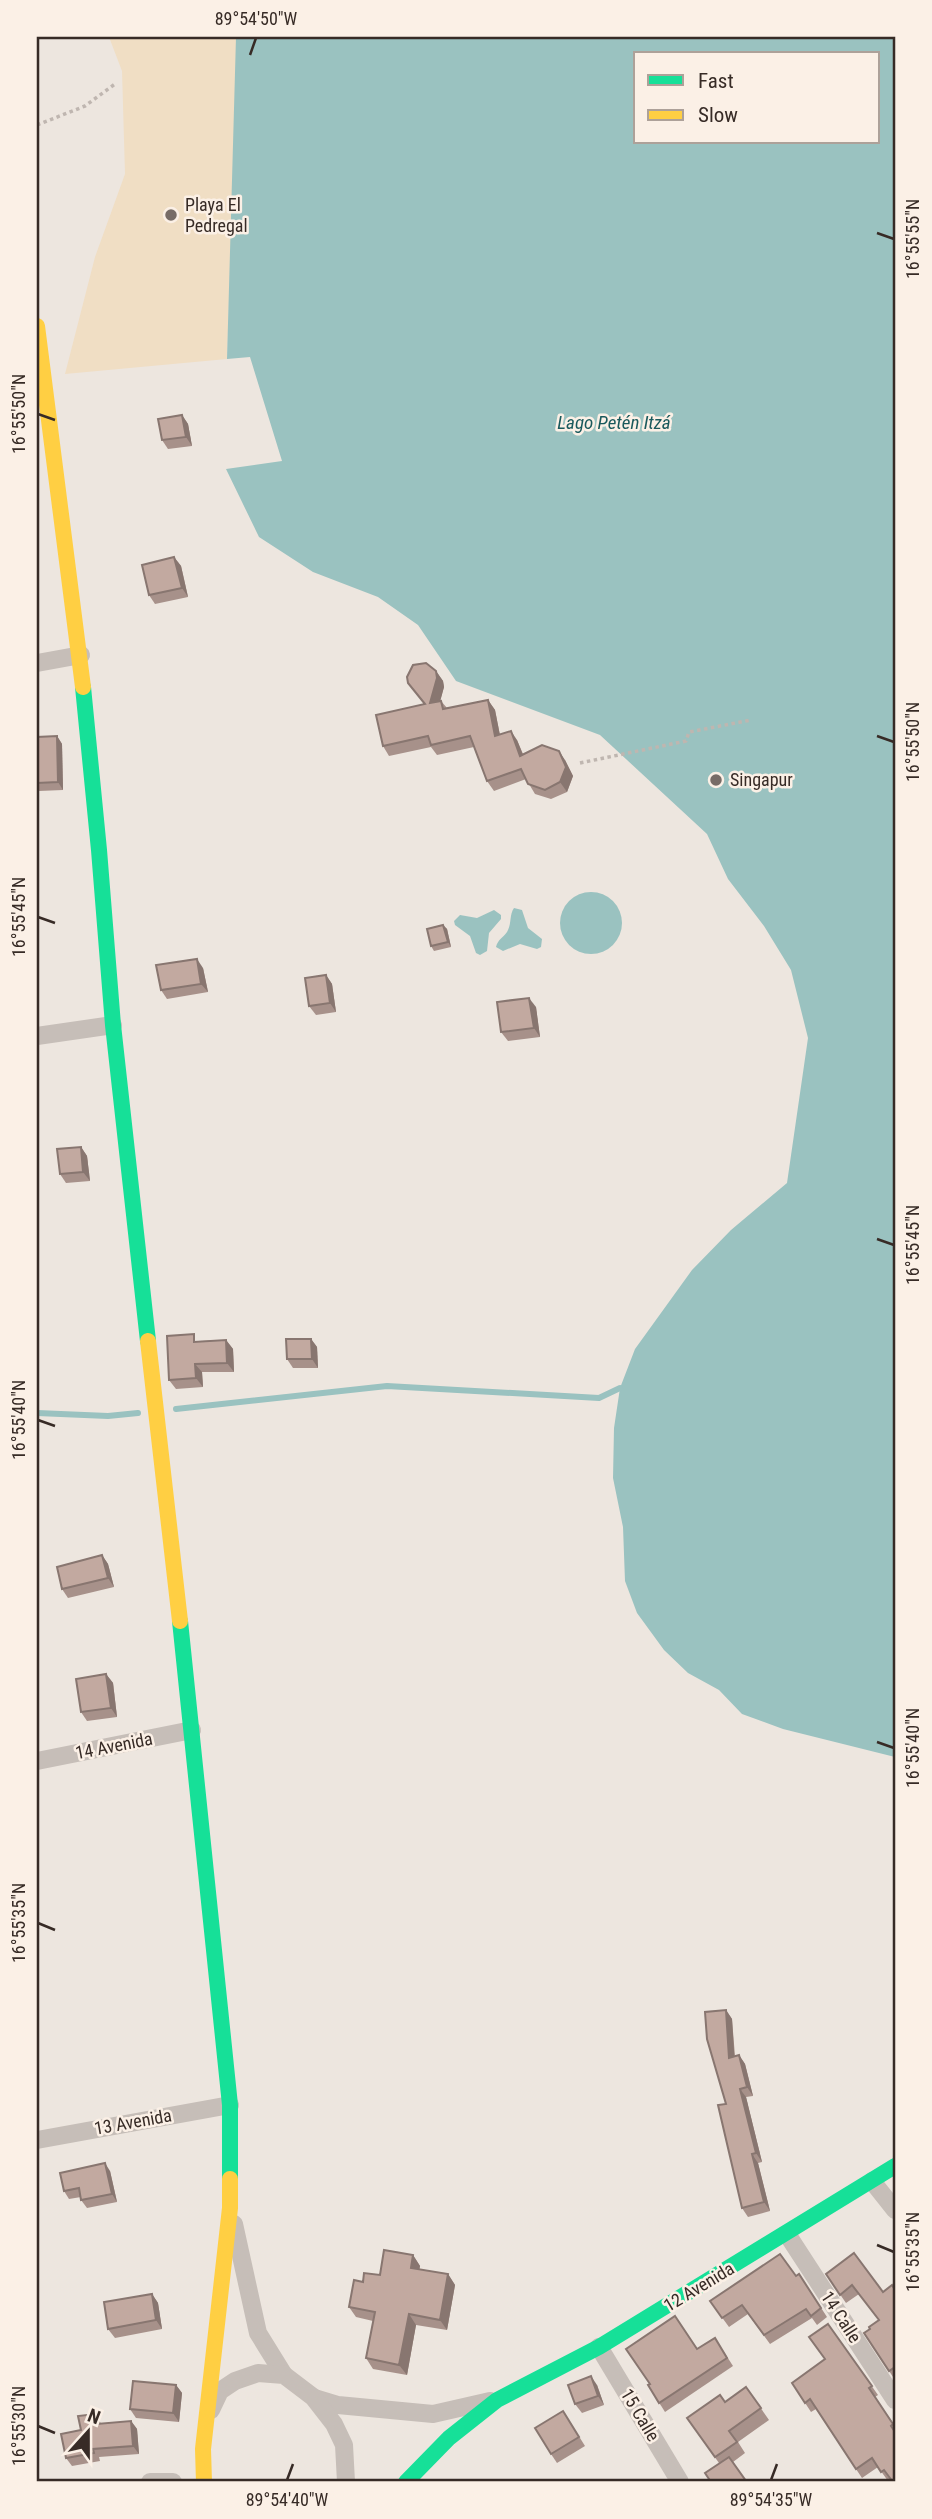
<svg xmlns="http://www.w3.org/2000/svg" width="932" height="2519" font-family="'Roboto Condensed',sans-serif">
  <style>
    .sand { fill: #f0dec4 }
    .water { fill: #9ac2c0; fill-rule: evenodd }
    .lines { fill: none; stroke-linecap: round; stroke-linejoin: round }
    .stream { stroke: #9ac2c0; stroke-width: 6 }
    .path { stroke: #bfb6b0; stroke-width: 3.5; stroke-dasharray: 3.5 3.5; stroke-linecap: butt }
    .street { stroke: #c6beb8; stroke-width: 18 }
    .fast { stroke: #16e098; stroke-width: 16 }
    .slow { stroke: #ffcf43; stroke-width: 16 }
    .wall { fill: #a7918a }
    .shaded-wall { fill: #887670 }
    .building { fill: #c2a9a0; stroke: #887670; stroke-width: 2 }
    .ticks { fill: none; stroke: #372b26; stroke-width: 2.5 }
    .poi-dot { fill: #776c67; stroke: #fbf0e6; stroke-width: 2.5 }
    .labels { text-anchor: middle; stroke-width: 5; stroke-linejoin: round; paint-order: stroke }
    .poi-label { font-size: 18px; fill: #372b26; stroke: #fbf0e6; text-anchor: start }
    .street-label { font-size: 18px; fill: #372b26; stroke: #fbf0e6 }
    .water-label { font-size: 19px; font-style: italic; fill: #19595c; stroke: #fbf0e6 }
    .neatline { fill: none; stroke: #372b26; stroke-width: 2.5 }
    .ticks-label { font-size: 18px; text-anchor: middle; fill: #372b26 }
  </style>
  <rect width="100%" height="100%" fill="#ede6df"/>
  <!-- sand -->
  <path class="sand" d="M 109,37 L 236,37 L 238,39 L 227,359 L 65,374 L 95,257 L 125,174 L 122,71 Z"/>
  <!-- water -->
  <g class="water">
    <path d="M 236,37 L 895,37 L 895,1757 L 783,1729 L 742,1714 L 719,1690 L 688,1673 L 664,1650 L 637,1613 L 625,1581 L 623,1527 L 613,1478 L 614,1428 L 620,1388 L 635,1349 L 692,1270 L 731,1230 L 787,1183 L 808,1038 L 791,970 L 764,926 L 728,879 L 707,834 L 600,735 L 456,681 L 418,625 L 378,597 L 313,572 L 259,537 L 226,469 L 282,461 L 250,357 L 227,359 ZM 636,54 L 878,54 L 878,142 L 636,142 Z"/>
    <circle cx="591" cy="923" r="31"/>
    <path d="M 514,908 L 522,910 L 528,928 L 542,939 L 541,947 L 537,949 L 520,944 L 503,951 L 496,947 C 498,939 503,938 507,932 C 512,924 509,915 514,908 Z"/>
    <path d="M 494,910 L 501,915 L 501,919 L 489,933 L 487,951 L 480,955 L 476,953 L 470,936 L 455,925 L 454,921 L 460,915 L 477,918 Z"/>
  </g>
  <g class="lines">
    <!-- stream -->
    <g class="stream">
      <path d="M 176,1409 L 387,1386 L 599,1398 L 620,1388"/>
      <path d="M 37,1413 L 108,1416 L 138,1413"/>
    </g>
    <!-- path -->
    <g class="path">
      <path d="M 37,125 L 85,106 L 115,84"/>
      <path d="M 580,763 L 686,741 L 689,732 L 751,720"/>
    </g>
    <!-- street -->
    <g class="street">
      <path d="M 37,663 L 81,655"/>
      <path d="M 37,1036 L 113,1025"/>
      <path d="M 37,1761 L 192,1730"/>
      <path d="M 37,2140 L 230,2105"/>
      <path d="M 872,2181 L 895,2210"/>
      <path d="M 234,2224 L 258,2333 L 284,2375"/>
      <path d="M 787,2234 L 895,2400"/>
      <path d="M 599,2347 L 680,2482"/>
      <path d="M 315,2398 L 338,2405 L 433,2414 L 490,2401"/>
      <path d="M 211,2410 L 220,2391 L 235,2381 L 258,2373 L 284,2375 L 313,2397 L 334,2424 L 344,2445 L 346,2482"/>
      <path d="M 150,2482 L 173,2482"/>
    </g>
    <!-- fast -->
    <g class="fast">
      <path d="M 83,687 L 99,850 L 113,1025 L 148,1341"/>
      <path d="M 180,1621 L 230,2105 L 230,2179"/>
      <path d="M 406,2482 L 449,2438 L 497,2400 L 599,2347 L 895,2166"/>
    </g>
    <!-- slow -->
    <g class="slow">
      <path d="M 37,326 L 83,687"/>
      <path d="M 148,1341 L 180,1621"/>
      <path d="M 204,2482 L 203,2449 L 230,2208 L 230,2179"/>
    </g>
  </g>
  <!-- wall -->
  <g class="wall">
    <path d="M 182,415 L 188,424 L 192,446 L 168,449 L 162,440 Z"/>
    <path d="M 174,557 L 181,566 L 188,597 L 155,604 L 149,595 Z"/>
    <path d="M 436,671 L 443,681 L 444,687 L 440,701 L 441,701 L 447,708 L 488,700 L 495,710 L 500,735 L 517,740 L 523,754 L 565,760 L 573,776 L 567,792 L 551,799 L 535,794 L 526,779 L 494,791 L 487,781 L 474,747 L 437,755 L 431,747 L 389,756 L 383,746 L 424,705 Z"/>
    <path d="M 57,736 L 62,744 L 63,790 L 39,791 L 37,788 L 37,783 Z"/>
    <path d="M 443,925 L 447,929 L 451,947 L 434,951 L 431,946 Z"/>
    <path d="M 203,968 L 208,992 L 167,999 L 161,990 Z"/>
    <path d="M 326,975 L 332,984 L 336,1012 L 316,1015 L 309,1006 Z"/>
    <path d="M 536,1007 L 540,1037 L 508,1041 L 501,1032 Z"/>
    <path d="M 81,1147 L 87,1156 L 90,1181 L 66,1183 L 60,1174 Z"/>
    <path d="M 311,1339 L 317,1347 L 318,1368 L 293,1368 L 287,1359 Z"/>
    <path d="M 226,1340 L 233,1349 L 234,1372 L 202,1372 L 203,1387 L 176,1389 L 169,1380 L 199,1341 Z"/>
    <path d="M 102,1555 L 108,1564 L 114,1587 L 68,1598 L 62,1589 Z"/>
    <path d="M 106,1674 L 113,1683 L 117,1717 L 87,1721 L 81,1712 Z"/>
    <path d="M 726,2010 L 732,2019 L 735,2056 L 739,2055 L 745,2064 L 753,2096 L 746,2097 L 762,2162 L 758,2163 L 770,2211 L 748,2217 L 742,2208 L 726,2104 Z"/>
    <path d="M 110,2171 L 117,2202 L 87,2208 L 81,2200 L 81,2197 L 69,2199 L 64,2191 Z"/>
    <path d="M 413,2255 L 420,2266 L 419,2269 L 448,2274 L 455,2285 L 447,2330 L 416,2325 L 407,2375 L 373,2369 L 366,2358 L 373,2321 L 356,2317 L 349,2307 L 363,2282 L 380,2275 Z"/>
    <path d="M 799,2274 L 827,2317 L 817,2325 L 812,2318 L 770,2344 L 748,2314 L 729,2327 L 710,2301 L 796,2276 Z"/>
    <path d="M 826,2274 L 883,2292 L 895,2290 L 895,2380 L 864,2333 L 870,2329 L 879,2320 L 859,2294 L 846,2303 Z"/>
    <path d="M 152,2294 L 158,2303 L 162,2329 L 115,2338 L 108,2329 Z"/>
    <path d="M 828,2324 L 878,2395 L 875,2397 L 895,2426 L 895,2482 L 890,2479 L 888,2481 L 878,2467 L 862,2478 L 816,2409 L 811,2412 L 792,2383 L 825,2359 Z"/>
    <path d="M 715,2338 L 733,2366 L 665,2412 L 648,2385 L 697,2349 Z"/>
    <path d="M 176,2385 L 182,2393 L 179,2422 L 136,2418 L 130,2409 Z"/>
    <path d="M 597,2385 L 604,2405 L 582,2413 L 575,2404 Z"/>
    <path d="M 746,2387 L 769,2420 L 738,2442 L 745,2453 L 733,2462 L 747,2482 L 711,2482 L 719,2463 L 687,2418 L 725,2402 Z"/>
    <path d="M 563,2411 L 585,2446 L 557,2463 L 551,2454 Z"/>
    <path d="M 131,2421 L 137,2429 L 139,2454 L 99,2457 L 100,2461 L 72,2466 L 66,2458 L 81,2430 L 100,2422 L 101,2424 Z"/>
  </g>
  <!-- shaded-wall -->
  <g class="shaded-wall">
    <path d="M 182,415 L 188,424 L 192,446 L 186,437 Z"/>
    <path d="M 174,557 L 181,566 L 188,597 L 182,588 Z"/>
    <path d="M 436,671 L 443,681 L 444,687 L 437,713 L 430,703 Z"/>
    <path d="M 488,700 L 495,710 L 502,746 L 495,736 Z"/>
    <path d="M 511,731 L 517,740 L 527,765 L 520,756 Z"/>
    <path d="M 57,736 L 62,744 L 63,790 L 58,782 Z"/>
    <path d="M 559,751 L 565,760 L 573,776 L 567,792 L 560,782 Z"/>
    <path d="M 443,925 L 447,929 L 451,947 L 448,942 Z"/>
    <path d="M 197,959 L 203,968 L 208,992 L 201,984 Z"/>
    <path d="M 326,975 L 332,984 L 336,1012 L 330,1003 Z"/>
    <path d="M 529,998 L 536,1007 L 540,1037 L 534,1028 Z"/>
    <path d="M 81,1147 L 87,1156 L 90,1181 L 83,1172 Z"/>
    <path d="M 311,1339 L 317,1347 L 318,1368 L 312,1359 Z"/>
    <path d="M 226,1340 L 233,1349 L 234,1372 L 227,1363 Z"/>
    <path d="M 195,1364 L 202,1372 L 203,1387 L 196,1378 Z"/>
    <path d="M 102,1555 L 108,1564 L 114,1587 L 108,1578 Z"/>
    <path d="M 106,1674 L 113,1683 L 117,1717 L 111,1708 Z"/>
    <path d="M 726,2010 L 732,2019 L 735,2067 L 729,2058 Z"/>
    <path d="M 739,2055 L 745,2064 L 753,2096 L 747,2087 Z"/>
    <path d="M 740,2089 L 746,2097 L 762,2162 L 756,2153 Z"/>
    <path d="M 752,2154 L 758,2163 L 770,2211 L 764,2202 Z"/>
    <path d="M 105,2163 L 110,2171 L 117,2202 L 112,2194 Z"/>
    <path d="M 413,2255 L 420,2266 L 418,2278 L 411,2268 Z"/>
    <path d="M 448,2274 L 455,2285 L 447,2330 L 440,2320 Z"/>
    <path d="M 152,2294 L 158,2303 L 162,2329 L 156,2320 Z"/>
    <path d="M 409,2314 L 416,2325 L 407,2375 L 399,2365 Z"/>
    <path d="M 591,2376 L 597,2385 L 604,2405 L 598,2396 Z"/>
    <path d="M 176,2385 L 182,2393 L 179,2422 L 173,2413 Z"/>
    <path d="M 95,2414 L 100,2422 L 102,2432 L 97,2424 Z"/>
    <path d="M 131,2421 L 137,2429 L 139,2454 L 133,2446 Z"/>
  </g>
  <!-- building -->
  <g class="building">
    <path d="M 182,415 L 186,437 L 162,440 L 158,419 Z"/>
    <path d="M 174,557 L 182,588 L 149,595 L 142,565 Z"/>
    <path d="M 426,663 L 436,671 L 437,678 L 430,703 L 441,701 L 443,709 L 488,700 L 495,736 L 511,731 L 520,756 L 542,745 L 559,751 L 566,767 L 560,782 L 545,790 L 528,784 L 521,769 L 487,781 L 470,736 L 431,745 L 428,736 L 383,746 L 376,715 L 425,704 L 408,683 L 407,677 L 413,665 Z"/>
    <path d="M 57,736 L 58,782 L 37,783 L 37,737 Z"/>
    <path d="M 443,925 L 448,942 L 431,946 L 427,929 Z"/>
    <path d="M 197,959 L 201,984 L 161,990 L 156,965 Z"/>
    <path d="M 326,975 L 330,1003 L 309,1006 L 305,978 Z"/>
    <path d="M 529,998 L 534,1028 L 501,1032 L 497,1002 Z"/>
    <path d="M 81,1147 L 83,1172 L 60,1174 L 57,1149 Z"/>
    <path d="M 194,1334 L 194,1342 L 226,1340 L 227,1363 L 195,1364 L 196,1378 L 169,1380 L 167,1336 Z"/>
    <path d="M 286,1339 L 311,1339 L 312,1359 L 287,1359 Z"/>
    <path d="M 102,1555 L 108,1578 L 62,1589 L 57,1567 Z"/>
    <path d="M 106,1674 L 111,1708 L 81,1712 L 76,1679 Z"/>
    <path d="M 726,2010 L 729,2058 L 739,2055 L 747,2087 L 740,2089 L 756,2153 L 752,2154 L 764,2202 L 742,2208 L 718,2105 L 726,2104 L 707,2039 L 705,2012 Z"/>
    <path d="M 105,2163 L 112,2194 L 81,2200 L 79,2188 L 64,2191 L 60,2173 Z"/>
    <path d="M 384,2250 L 413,2255 L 411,2268 L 448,2274 L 440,2320 L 409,2314 L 399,2365 L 366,2358 L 375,2312 L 349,2307 L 354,2280 L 363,2282 L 364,2273 L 380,2275 Z"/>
    <path d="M 854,2253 L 883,2292 L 892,2285 L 895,2290 L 895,2367 L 889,2371 L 864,2333 L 870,2329 L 869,2327 L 879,2320 L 852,2285 L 840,2295 L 826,2274 Z"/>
    <path d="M 780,2254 L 796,2276 L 799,2274 L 821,2308 L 811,2316 L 806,2309 L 764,2335 L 742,2305 L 722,2318 L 710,2301 Z"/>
    <path d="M 152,2294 L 156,2320 L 108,2329 L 104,2302 Z"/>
    <path d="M 675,2316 L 697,2349 L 715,2338 L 727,2358 L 659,2403 L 648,2385 L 650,2384 L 626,2349 Z"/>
    <path d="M 828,2324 L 872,2386 L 869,2388 L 893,2424 L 891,2426 L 895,2432 L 895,2482 L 893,2482 L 884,2470 L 881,2472 L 872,2458 L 856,2469 L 810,2399 L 805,2403 L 792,2383 L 825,2359 L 809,2337 Z"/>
    <path d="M 591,2376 L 598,2396 L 575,2404 L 568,2385 Z"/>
    <path d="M 133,2381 L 176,2385 L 173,2413 L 130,2409 Z"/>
    <path d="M 746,2387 L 761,2408 L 729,2431 L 737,2442 L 715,2457 L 687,2418 L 720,2395 L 725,2402 Z"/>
    <path d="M 563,2411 L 579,2437 L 551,2454 L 535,2428 Z"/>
    <path d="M 95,2414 L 97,2424 L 131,2421 L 133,2446 L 93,2449 L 94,2453 L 66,2458 L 61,2434 L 81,2430 L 78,2416 Z"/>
    <path d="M 729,2457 L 746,2481 L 744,2482 L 711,2482 L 705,2473 Z"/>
  </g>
  <!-- ticks -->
  <path class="ticks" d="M 250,55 L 256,38M 877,233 L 894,239M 38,414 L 55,420M 877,736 L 894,742M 38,917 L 55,923M 877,1239 L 894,1245M 38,1420 L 55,1426M 877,1742 L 894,1748M 38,1923 L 55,1930M 877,2245 L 894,2252M 38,2426 L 55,2433M 287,2480 L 293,2464M 771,2480 L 777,2464"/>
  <!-- markers -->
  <g class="poi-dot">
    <circle cx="171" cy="215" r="7"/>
    <circle cx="716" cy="780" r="7"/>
  </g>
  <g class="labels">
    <!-- poi labels -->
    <g class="poi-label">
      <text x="185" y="211">Playa El<tspan x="185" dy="21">Pedregal</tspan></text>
      <text x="730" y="786">Singapur</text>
    </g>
    <!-- street labels -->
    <g class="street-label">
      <text transform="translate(114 1746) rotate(-11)" y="6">14 Avenida</text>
      <text transform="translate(133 2122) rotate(-10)" y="6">13 Avenida</text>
      <text transform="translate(699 2287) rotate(-31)" y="6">12 Avenida</text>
      <text transform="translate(841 2317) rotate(57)" y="6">14 Calle</text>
      <text transform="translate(640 2415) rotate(59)" y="6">15 Calle</text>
    </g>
    <!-- water labels -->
    <g class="water-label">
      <text x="614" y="429">Lago Petén Itzá</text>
    </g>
  </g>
  <!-- border -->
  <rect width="932" height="2519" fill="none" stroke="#fbf0e6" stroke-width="77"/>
  <!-- legend -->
  <rect x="634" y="52" width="245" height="91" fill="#fbf0e6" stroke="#ada199" stroke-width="2"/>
  <rect x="648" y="75" width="35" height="10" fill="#16e098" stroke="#ada199" stroke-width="2"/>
  <text x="698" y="88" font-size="21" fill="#372b26">Fast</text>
  <rect x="648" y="110" width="35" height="10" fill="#ffcf43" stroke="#ada199" stroke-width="2"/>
  <text x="698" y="122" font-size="21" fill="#372b26">Slow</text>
  <!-- north arrow -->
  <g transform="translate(88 2432) rotate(21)" stroke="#fbf0e6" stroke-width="5" paint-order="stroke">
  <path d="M0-5L12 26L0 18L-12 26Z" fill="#372b26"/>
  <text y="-10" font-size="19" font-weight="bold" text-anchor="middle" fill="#372b26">N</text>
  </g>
  <rect x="38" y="38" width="856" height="2442" class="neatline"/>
  <g class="ticks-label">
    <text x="256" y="25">89°54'50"W</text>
    <text transform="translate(913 239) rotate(-90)" y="6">16°55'55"N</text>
    <text transform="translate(19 414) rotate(-90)" y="6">16°55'50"N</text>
    <text transform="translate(913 742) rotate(-90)" y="6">16°55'50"N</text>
    <text transform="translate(19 917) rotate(-90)" y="6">16°55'45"N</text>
    <text transform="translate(913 1245) rotate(-90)" y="6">16°55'45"N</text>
    <text transform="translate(19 1420) rotate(-90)" y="6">16°55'40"N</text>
    <text transform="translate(913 1748) rotate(-90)" y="6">16°55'40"N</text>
    <text transform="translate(19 1923) rotate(-90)" y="6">16°55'35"N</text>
    <text transform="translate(913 2252) rotate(-90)" y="6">16°55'35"N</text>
    <text transform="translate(19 2426) rotate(-90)" y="6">16°55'30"N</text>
    <text x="287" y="2506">89°54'40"W</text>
    <text x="771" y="2506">89°54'35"W</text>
  </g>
</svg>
